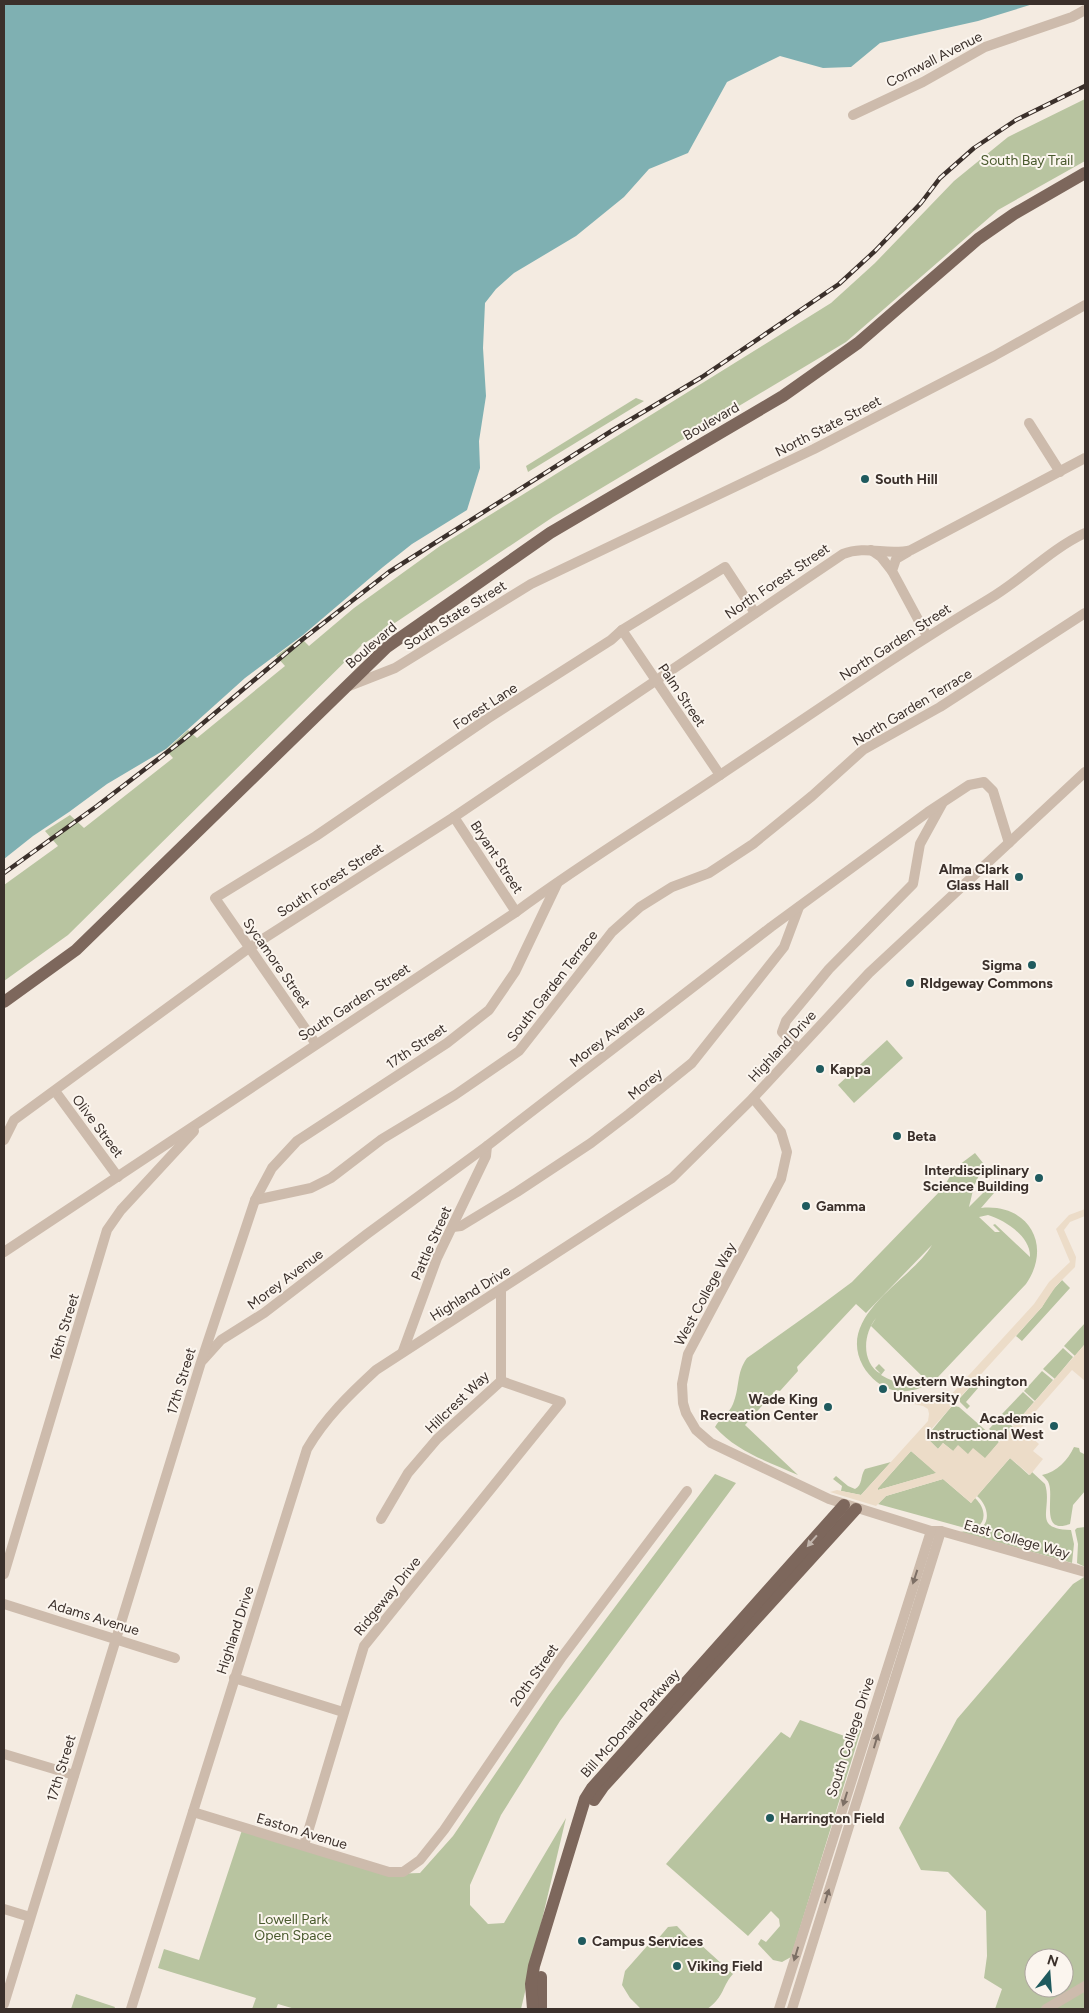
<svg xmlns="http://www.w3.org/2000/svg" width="1089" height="2013" font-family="Figtree,sans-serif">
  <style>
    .green { fill: #b8c4a0; fill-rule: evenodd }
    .plaza { fill: #ecdcc8; fill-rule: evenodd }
    .water { fill: #7fb0b2 }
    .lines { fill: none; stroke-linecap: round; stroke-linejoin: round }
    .minor { stroke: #cdbbac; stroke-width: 10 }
    .major { stroke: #7d675c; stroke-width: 12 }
    .rail-casing { stroke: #3b302b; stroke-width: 4.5 }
    .rail { stroke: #fbf5ee; stroke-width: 2.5; stroke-dasharray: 8; stroke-linecap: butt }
    .oneway { fill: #c2b5ac }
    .oneway2 { fill: #7d6f65 }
    .poi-dot { fill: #1f5a5e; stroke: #fbf5ee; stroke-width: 2 }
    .labels { text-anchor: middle; stroke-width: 4; stroke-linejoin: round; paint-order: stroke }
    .street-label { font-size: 14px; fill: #3b302b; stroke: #fbf5ee }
    .park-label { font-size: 14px; fill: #4a5a2e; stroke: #fbf5ee }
    .poi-label { font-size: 14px; font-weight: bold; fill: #3b302b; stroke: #fbf5ee; text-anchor: start }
  </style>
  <rect width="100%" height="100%" fill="#f4ebe1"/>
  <!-- green -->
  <g class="green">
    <path d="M 1085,99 L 1085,161 L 998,210 L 846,342 L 553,517 L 362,645 L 68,935 L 4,981 L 4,885 L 58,846 L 45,831 L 70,815 L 84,828 L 173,758 L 166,750 L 188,730 L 197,738 L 285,666 L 276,656 L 301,638 L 309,646 L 354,608 L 440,546 L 831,303 L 875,263 L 954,181 L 1008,137 Z"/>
    <path d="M 636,398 L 644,401 L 528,472 L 526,466 Z"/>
    <path d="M 887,1040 L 903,1058 L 854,1103 L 838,1085 Z"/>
    <path d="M 975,1153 L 987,1168 C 974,1176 973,1193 969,1207 L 988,1188 L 994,1193 L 981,1208 C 1028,1203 1053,1245 1026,1284 L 938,1377 C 925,1387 913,1393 896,1391 C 882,1388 870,1378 863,1366 C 835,1315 912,1280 932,1245 L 866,1313 L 856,1304 L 797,1367 L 798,1371 L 780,1391 L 776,1390 L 745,1425 L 798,1475 C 769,1462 737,1452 715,1427 C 720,1418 729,1414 733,1404 C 740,1388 736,1373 747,1358 L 813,1311 L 852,1282 L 943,1188 L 955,1168 ZM 988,1215 C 1005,1220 1031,1237 1030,1257 L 995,1224 L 993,1225 L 1000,1232 L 995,1232 L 979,1217 ZM 876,1318 L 871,1326 L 924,1378 C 909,1385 895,1384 881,1375 L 885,1370 L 879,1364 L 875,1368 L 881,1374 C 861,1363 863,1334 876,1318 Z"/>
    <path d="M 1062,1280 L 1070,1288 L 1022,1341 L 1016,1336 L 1042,1307 L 1050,1293 Z"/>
    <path d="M 1085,1323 L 1085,1344 L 1075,1356 L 1064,1346 Z"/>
    <path d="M 1063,1348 L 1073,1357 L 1055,1379 L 1043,1369 Z"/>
    <path d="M 1042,1371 L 1053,1380 L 1035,1401 L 1024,1391 Z"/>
    <path d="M 980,1376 L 985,1380 L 966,1402 L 970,1406 L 967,1409 L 960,1402 L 960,1398 Z"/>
    <path d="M 1023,1392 L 1034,1402 L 1014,1425 L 1002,1414 Z"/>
    <path d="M 955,1406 L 959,1407 L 999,1442 L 985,1459 L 953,1451 L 943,1443 L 938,1449 L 925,1436 L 928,1435 L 951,1407 Z"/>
    <path d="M 1001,1416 L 1013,1427 L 1002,1440 L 989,1429 Z"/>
    <path d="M 1074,1447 L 1079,1448 L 1080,1452 L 1084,1454 L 1085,1457 L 1085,1491 L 1073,1505 L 1070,1524 C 1040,1535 1054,1498 1049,1484 C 1048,1480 1045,1478 1042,1475 C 1057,1472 1068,1460 1074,1447 Z"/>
    <path d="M 911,1451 L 937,1473 L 878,1490 L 878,1488 Z"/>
    <path d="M 1010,1458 L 1029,1475 L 1032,1472 L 1045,1484 C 1053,1509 1031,1529 1071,1530 L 1074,1544 L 1072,1563 L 960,1532 C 964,1531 970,1532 975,1531 C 993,1525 988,1505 977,1496 Z"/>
    <path d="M 891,1462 L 861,1495 L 841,1491 L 842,1486 L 833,1479 L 836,1476 L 848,1486 L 855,1489 C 863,1485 860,1476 865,1469 Z"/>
    <path d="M 715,1474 L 736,1483 L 560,1721 L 501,1815 L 470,1885 L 470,1905 L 488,1924 L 504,1923 L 566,1818 L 521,2009 L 295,2009 L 278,2004 L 276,2009 L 252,2009 L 256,1998 L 158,1968 L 164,1949 L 199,1960 L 242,1830 L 389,1874 L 420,1873 L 453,1836 L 548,1696 Z"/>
    <path d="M 943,1479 L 971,1503 L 975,1498 C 989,1511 986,1531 965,1528 L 878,1504 L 886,1496 Z"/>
    <path d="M 1085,1527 L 1085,1567 L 1077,1563 L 1078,1544 L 1075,1530 L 1077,1528 Z"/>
    <path d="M 1084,1577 L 1085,1577 L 1085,2009 L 995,2009 L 1002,1989 L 984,1978 L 987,1956 L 986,1911 L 948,1872 L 921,1870 L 899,1828 L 957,1719 L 1073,1584 ZM 1034,1958 L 1064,1958 L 1064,1988 L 1034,1988 Z"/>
    <path d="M 800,1720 L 850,1738 L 855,1727 L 861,1730 L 791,1957 L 782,1962 L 773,1960 L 758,1944 L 761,1939 L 766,1942 L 780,1926 L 779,1919 L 771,1911 L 748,1936 L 666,1864 L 781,1732 L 790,1738 Z"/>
    <path d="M 677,1926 L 695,1945 L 700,1944 L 733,1974 C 723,1984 724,1998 707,2009 L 641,2009 L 630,1998 L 622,1985 L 625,1971 L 648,1945 L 651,1947 L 668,1927 Z"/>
    <path d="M 76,1994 L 115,2007 L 114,2009 L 71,2009 Z"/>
  </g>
  <!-- plaza -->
  <path class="plaza" d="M 1085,1209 L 1085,1216 L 1070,1222 L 1064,1230 L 1076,1257 L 1075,1267 L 1056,1286 L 1042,1307 L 925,1436 L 938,1449 L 943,1443 L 953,1451 L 958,1445 L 968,1454 L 973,1448 L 985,1458 L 1085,1344 L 1085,1381 L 1072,1370 L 1021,1428 L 1039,1444 L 1033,1451 L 1043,1459 L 1030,1475 L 1010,1458 L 971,1503 L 943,1479 L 886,1496 L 876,1506 L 830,1492 L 837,1490 L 861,1495 L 928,1421 L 929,1414 L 928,1409 L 923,1406 L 914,1404 L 914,1396 L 938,1401 L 947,1399 L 1034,1304 L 1049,1282 L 1070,1262 L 1056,1229 L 1069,1215 ZM 911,1451 L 936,1473 L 878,1490 L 878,1488 Z"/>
  <!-- water -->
  <path class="water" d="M 4,4 L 1033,4 L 978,21 L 880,43 L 851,67 L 823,68 L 780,56 L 727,82 L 688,153 L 649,169 L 624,197 L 576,236 L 514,273 L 496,289 L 485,303 L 483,348 L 486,396 L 479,441 L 480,468 L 467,510 L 412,544 L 383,567 L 303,635 L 245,678 L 166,749 L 107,784 L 69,812 L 33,836 L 4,859 Z"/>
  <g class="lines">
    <!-- minor -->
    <g class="minor">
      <path d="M 853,115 L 923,82 L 985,47 L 1072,17 L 1085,10"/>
      <path d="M 1029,423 L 1060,472"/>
      <path d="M 871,550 L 881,557 L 892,571"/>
      <path d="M 908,552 L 896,559 L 892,571 L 927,636"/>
      <path d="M 622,630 L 720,775"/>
      <path d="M 349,686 L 395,668 L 531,584 L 814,449 L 994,356 L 1085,305"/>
      <path d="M 454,817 L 516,912"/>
      <path d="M 316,1044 L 215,898 L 316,836 L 487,719 L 611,640 L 622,630 L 725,567 L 755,613"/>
      <path d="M 798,1049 L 782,1032 L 786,1021 L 829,969 L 913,884 L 920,844 L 942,804"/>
      <path d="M 55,1091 L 118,1177"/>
      <path d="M 753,1098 L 781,1132 L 787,1152 L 781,1179 L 688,1354 L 682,1384 L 683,1403 L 686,1413 L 696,1430 L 711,1443 L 829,1499 L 931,1531 L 941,1531 L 1085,1572"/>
      <path d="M 4,1140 L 14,1120 L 249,948 L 454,817 L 843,554 C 866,545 888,556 911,550 L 1085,458"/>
      <path d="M 255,1200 L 311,1188 L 331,1178 L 382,1139 L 455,1095 L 519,1051 L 612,932 L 640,907 L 672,887 L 709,873 L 753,844 L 812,796 L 863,750 L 940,707 L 1085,613"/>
      <path d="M 453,1227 L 461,1226 L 517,1192 L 591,1143 L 629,1114 L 692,1063 L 784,947 L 799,907"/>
      <path d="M 4,1252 L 516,912 C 582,863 652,821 720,775 C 809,716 897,654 989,599 C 1023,579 1049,550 1085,533"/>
      <path d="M 403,1351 L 437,1258 L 486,1156 L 487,1146"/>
      <path d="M 203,1360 L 221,1340 L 264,1313 L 367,1234 L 487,1146 L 771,927 L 928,812 L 969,785 L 984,782 L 993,791 L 1009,843"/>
      <path d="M 381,1519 L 408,1473 L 437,1439 L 501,1381 L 501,1290"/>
      <path d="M 4,1574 L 107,1230 L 121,1210 L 194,1131"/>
      <path d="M 4,1604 L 175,1658"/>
      <path d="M 234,1678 L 343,1712"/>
      <path d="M 4,1754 L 74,1775"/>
      <path d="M 193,1812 L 389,1872 L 403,1872 L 420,1860 L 444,1830 L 562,1657 L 687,1491"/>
      <path d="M 304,1845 L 364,1646 L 561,1402 L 501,1381"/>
      <path d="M 4,1909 L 30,1917"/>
      <path d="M 4,2004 L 201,1362 L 255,1200 L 272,1168 L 297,1141 L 447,1043 L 489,1010 L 515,972 L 557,884"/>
      <path d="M 131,2009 L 307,1449 C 325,1418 350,1394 376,1370 L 672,1178 L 753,1098 L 869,973 L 1085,772"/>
      <path d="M 779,2009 L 931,1531"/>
      <path d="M 792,2009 L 941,1531"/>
      <path d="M 1046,2009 L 1085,1986"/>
    </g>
    <!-- major -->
    <g class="major">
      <path d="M 4,1002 L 76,950 L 387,647 L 550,533 L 783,396 L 858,343 L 978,239 L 1014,214 L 1085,173"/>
      <path d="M 594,1800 L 603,1787 L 856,1509"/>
      <path d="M 541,1977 L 541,2009"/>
      <path d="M 533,2009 L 531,1984 L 534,1966 L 585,1799 L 592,1788 L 844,1505"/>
    </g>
    <defs>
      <path id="rail" d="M 4,873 L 97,806 L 183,740 L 303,639 L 389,572 L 613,430 L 702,377 L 839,284 L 875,251 L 921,203 L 940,178 L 974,148 L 1016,120 L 1085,86"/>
    </defs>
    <!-- rail casing -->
    <use href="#rail" class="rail-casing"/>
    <!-- rail -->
    <use href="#rail" class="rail"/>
  </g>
  <!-- one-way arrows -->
  <defs><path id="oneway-solid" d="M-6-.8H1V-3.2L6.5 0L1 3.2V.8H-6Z" transform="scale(1.25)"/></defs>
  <use class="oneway" href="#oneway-solid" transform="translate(812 1541) rotate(131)"/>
  <g class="oneway2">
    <use href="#oneway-solid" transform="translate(915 1577) rotate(108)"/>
    <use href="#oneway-solid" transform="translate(876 1741) rotate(-73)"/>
    <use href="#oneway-solid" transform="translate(845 1799) rotate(107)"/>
    <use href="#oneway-solid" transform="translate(827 1896) rotate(-73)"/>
    <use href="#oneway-solid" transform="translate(796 1954) rotate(107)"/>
  </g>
  <!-- markers -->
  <g class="poi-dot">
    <circle cx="865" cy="479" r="5"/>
    <circle cx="1019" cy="877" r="5"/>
    <circle cx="1032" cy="965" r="5"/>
    <circle cx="910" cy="983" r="5"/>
    <circle cx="820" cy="1069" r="5"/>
    <circle cx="897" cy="1136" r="5"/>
    <circle cx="1039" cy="1178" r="5"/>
    <circle cx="806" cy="1206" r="5"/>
    <circle cx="883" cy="1389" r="5"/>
    <circle cx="828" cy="1407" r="5"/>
    <circle cx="1054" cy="1426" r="5"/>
    <circle cx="770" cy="1818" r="5"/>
    <circle cx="582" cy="1941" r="5"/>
    <circle cx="677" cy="1966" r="5"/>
  </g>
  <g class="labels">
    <!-- street labels -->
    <g class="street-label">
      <text transform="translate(934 59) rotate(-27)" y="5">Cornwall Avenue</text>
      <text transform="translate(711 421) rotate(-30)" y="5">Boulevard</text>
      <text transform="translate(828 426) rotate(-27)" y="5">North State Street</text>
      <text transform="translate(777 581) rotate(-34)" y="5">North Forest Street</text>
      <text transform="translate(455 615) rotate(-32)" y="5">South State Street</text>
      <text transform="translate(895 642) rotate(-33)" y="5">North Garden Street</text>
      <text transform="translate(371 645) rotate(-41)" y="5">Boulevard</text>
      <text transform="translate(682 695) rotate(56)" y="5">Palm Street</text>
      <text transform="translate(485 706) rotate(-33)" y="5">Forest Lane</text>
      <text transform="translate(912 707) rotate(-31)" y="5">North Garden Terrace</text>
      <text transform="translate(497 857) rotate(57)" y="5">Bryant Street</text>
      <text transform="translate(330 880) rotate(-33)" y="5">South Forest Street</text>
      <text transform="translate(277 963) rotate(55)" y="5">Sycamore Street</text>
      <text transform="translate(552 986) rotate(-52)" y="5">South Garden Terrace</text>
      <text transform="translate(354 1002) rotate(-33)" y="5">South Garden Street</text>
      <text transform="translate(607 1036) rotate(-38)" y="5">Morey Avenue</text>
      <text transform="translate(416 1046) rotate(-34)" y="5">17th Street</text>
      <text transform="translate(782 1046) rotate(-47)" y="5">Highland Drive</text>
      <text transform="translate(645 1084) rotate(-40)" y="5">Morey</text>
      <text transform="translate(98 1126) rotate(53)" y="5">Olive Street</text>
      <text transform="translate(431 1243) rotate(-66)" y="5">Pattle Street</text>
      <text transform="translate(285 1279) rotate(-37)" y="5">Morey Avenue</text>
      <text transform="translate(470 1293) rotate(-32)" y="5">Highland Drive</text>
      <text transform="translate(705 1294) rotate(-62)" y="5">West College Way</text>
      <text transform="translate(64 1327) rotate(-73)" y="5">16th Street</text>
      <text transform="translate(181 1381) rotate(-73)" y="5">17th Street</text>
      <text transform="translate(457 1402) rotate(-44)" y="5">Hillcrest Way</text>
      <text transform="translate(1017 1539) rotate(16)" y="5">East College Way</text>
      <text transform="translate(387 1596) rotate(-51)" y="5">Ridgeway Drive</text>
      <text transform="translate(94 1617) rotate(17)" y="5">Adams Avenue</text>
      <text transform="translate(235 1630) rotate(-72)" y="5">Highland Drive</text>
      <text transform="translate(534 1675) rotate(-55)" y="5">20th Street</text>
      <text transform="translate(630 1723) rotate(-48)" y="5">Bill McDonald Parkway</text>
      <text transform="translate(850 1737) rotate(-72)" y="5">South College Drive</text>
      <text transform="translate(61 1768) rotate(-73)" y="5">17th Street</text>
      <text transform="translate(302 1831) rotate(17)" y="5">Easton Avenue</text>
    </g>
    <!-- park labels -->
    <g class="park-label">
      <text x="1027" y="165">South Bay Trail</text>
      <text x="293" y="1924">Lowell Park<tspan x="293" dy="16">Open Space</tspan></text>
    </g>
    <!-- poi labels -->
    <g class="poi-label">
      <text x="875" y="484">South Hill</text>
      <text x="1009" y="874" text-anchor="end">Alma Clark<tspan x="1009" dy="16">Glass Hall</tspan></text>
      <text x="1022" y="970" text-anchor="end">Sigma</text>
      <text x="920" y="988">RIdgeway Commons</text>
      <text x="830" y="1074">Kappa</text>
      <text x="907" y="1141">Beta</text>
      <text x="1029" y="1175" text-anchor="end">Interdisciplinary<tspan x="1029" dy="16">Science Building</tspan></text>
      <text x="816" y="1211">Gamma</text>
      <text x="893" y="1386">Western Washington<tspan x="893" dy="16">University</tspan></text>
      <text x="818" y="1404" text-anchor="end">Wade King<tspan x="818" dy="16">Recreation Center</tspan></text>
      <text x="1044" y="1423" text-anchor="end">Academic<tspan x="1044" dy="16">Instructional West</tspan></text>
      <text x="780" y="1823">Harrington Field</text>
      <text x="592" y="1946">Campus Services</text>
      <text x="687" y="1971">Viking Field</text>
    </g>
  </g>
  <!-- border -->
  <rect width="1089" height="2013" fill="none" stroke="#3b302b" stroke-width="10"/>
  <!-- north arrow -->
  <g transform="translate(1049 1973) rotate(17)"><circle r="24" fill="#fbf5ee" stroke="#aea6a0"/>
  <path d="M0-4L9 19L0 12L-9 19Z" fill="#1f5a5e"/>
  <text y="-8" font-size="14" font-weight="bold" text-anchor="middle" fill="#3b302b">N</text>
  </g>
</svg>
